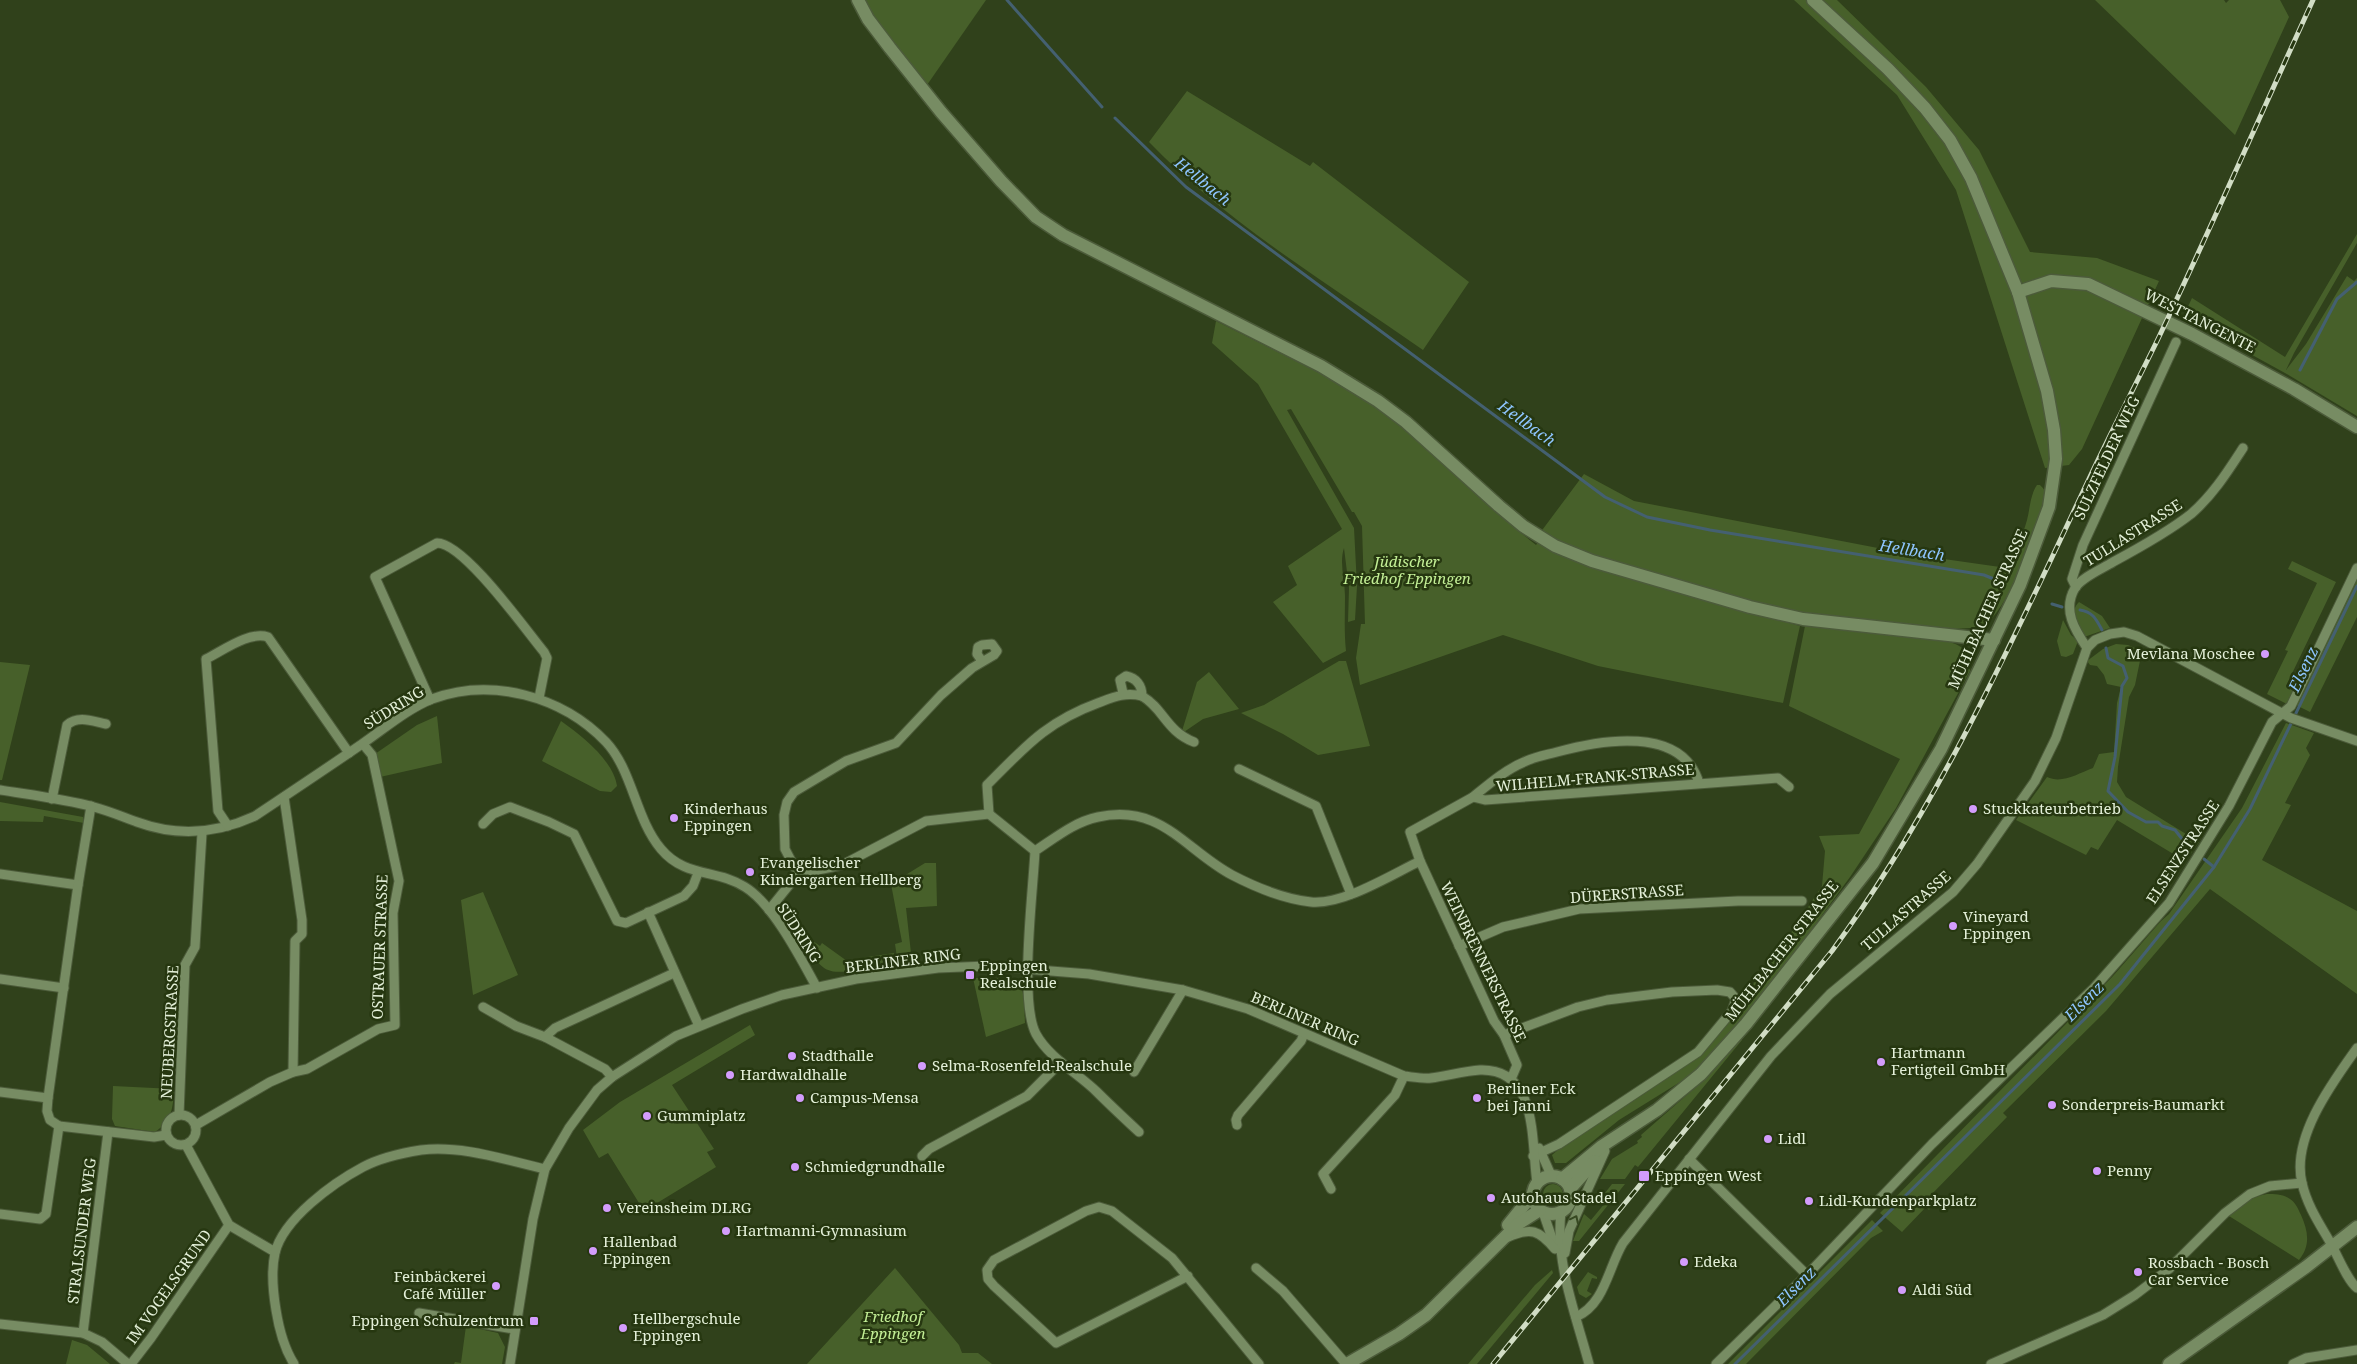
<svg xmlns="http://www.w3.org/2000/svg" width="2357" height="1364" font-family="'Noto Serif',serif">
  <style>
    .green { fill: #47602a }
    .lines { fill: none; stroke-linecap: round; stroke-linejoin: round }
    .stream { stroke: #446071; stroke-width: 3 }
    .street-casing { stroke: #4c5b3a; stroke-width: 11 }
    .secondary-casing { stroke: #4c5b3a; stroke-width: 15 }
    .street { stroke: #778c63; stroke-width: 9 }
    .secondary { stroke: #778c63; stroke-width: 12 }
    .rail-casing { stroke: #d1ddc5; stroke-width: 5 }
    .rail { stroke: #263710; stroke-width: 3; stroke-dasharray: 9; stroke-linecap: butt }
    .oneway { stroke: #364821 }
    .poi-dot { fill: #d39cfc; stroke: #263710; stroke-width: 2 }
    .labels { text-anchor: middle; stroke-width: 5; stroke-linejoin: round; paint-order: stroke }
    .street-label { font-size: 15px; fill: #e4f0d9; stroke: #263710 }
    .park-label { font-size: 15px; font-style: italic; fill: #c3ef96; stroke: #263710 }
    .poi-label { font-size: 15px; fill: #e4f0d9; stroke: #263710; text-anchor: start }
    .water-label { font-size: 16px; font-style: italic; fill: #8ec5fe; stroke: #263710 }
  </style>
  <rect width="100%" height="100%" fill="#30411b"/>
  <!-- green -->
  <g class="green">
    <path d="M 864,0 L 986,0 L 927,85 L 886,34 Z"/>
    <path d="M 1794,0 L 1837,0 L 1926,87 L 1979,150 L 2030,252 L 2097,258 L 2159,281 L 2082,449 L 2069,465 L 2045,468 L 1956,190 L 1897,95 Z"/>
    <path d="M 2095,0 L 2224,0 L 2226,3 L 2229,0 L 2280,0 L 2289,17 L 2235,135 Z"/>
    <path d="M 1187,91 L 1310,166 L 1313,162 L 1469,282 L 1423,350 C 1329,284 1228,224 1149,142 Z"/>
    <path d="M 2357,234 L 2357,243 L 2294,353 L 2286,370 L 2306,344 L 2347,276 L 2354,281 L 2357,278 L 2357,416 L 2285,373 L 2183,317 L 2192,298 L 2285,357 Z"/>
    <path d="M 1216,321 C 1274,351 1334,376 1386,415 C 1439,455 1484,504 1536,545 L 1544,535 L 1540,533 L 1584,474 L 1634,501 L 1909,554 L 2000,567 L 2003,571 C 2014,556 2022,538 2027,520 C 2030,509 2030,495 2037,485 L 2040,485 C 2043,488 2046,491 2046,495 C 2047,518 2006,610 1987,623 C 1977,629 1964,628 1953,629 L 1732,607 L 1800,626 L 1783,703 L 1598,666 L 1503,635 L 1360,685 L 1356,658 L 1361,624 L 1365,624 L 1362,526 L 1354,512 L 1352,512 L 1291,409 L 1287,410 L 1354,528 L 1357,586 L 1355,620 L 1348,622 L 1349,588 L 1344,548 C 1339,563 1345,580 1345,596 C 1345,615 1344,632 1346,651 L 1323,663 L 1273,602 L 1297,585 L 1288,566 L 1342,529 L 1258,384 L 1212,343 Z"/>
    <path d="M 2292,561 L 2336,582 L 2286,686 L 2293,690 L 2287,704 L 2267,694 L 2288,651 L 2285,650 L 2317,583 L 2288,569 Z"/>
    <path d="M 2357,577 L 2357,617 L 2310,712 L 2296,705 Z"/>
    <path d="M 2079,602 L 2102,616 L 2110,628 L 2084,637 C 2079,626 2068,612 2079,602 Z"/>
    <path d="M 2063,620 L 2071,635 L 2078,641 L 2073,654 L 2066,657 L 2061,656 L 2057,641 Z"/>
    <path d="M 1805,626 L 1950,642 C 1968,648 1968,654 1970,671 L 1896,808 L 1850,877 L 1787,963 L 1714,1053 L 1693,1074 L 1619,1120 L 1566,1163 L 1555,1163 L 1552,1155 L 1559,1149 L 1645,1093 L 1707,1047 L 1793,930 L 1822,886 L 1825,851 L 1819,836 L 1859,834 L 1900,759 L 1789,706 Z"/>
    <path d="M 2116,644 L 2128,645 L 2142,651 L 2135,685 L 2129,697 L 2118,767 L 2117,782 L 2126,797 L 2199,842 L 2185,861 L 2117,820 L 2098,850 L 2091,847 L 2086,855 L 2016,820 L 2047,777 C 2062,784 2077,774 2093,768 L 2099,754 L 2114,752 L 2117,703 L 2121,687 L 2107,684 L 2104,675 L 2097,666 L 2090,665 L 2087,661 L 2103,649 Z"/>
    <path d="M 1339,661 L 1346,661 L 1370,746 L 1318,755 L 1283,734 L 1241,713 L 1264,705 Z"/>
    <path d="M 0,662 L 30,665 L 2,780 L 0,780 Z"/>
    <path d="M 1209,672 L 1239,709 L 1203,719 L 1184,732 L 1182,731 L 1197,682 Z"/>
    <path d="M 437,716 L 442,763 L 380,777 L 375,754 L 417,725 Z"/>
    <path d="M 561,721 C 582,736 613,760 617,786 L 611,792 L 600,791 L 542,761 Z"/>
    <path d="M 2286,723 L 2314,733 L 2306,748 L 2310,755 L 2285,803 L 2291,805 L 2262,860 L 2357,911 L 2357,994 L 2210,889 L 2106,1011 L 2003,1113 L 2007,1117 L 1930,1196 L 1934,1203 L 1929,1210 L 1926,1207 L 1902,1232 L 1880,1213 L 2113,976 L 2161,921 L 2169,914 L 2242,808 Z"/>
    <path d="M 0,802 L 83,817 L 84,823 L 44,816 L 43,822 L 0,821 Z"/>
    <path d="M 925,863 L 936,863 L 937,906 L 906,908 L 912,962 L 898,964 L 895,944 L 902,942 L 891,884 Z"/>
    <path d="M 483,892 L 518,975 L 473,995 L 461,900 Z"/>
    <path d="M 813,941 L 820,946 L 822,943 L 847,961 L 849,971 C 823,975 820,965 806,946 Z"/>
    <path d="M 894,953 L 895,964 L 856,969 L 855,959 Z"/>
    <path d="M 973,978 L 1013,978 C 1027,986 1024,1009 1025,1023 L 986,1037 Z"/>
    <path d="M 750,1025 L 755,1035 L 672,1085 L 714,1149 L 707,1152 L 716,1167 L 644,1211 L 608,1153 L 599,1158 L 583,1130 L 620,1102 Z"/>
    <path d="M 1741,1038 L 1742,1040 L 1638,1167 L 1635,1165 L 1625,1179 L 1600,1179 L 1612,1159 L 1638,1143 L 1637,1141 L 1642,1137 L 1641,1135 L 1697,1086 Z"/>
    <path d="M 113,1086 L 174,1089 C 173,1108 172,1120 155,1132 L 115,1126 L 112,1119 Z"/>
    <circle cx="1553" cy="1194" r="10"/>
    <path d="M 1612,1184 L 1625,1184 L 1579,1241 L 1573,1241 L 1584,1214 L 1591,1220 L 1610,1197 L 1605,1193 Z"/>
    <path d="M 2267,1194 C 2275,1194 2283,1194 2290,1199 C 2296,1203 2298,1209 2301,1215 C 2308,1231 2311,1245 2299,1260 L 2229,1216 C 2240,1203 2251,1197 2267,1194 Z"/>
    <path d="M 1872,1220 L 1883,1231 L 1871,1238 L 1746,1364 L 1728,1364 Z"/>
    <path d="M 895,1268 L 959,1345 L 962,1353 L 978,1353 L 992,1364 L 807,1364 Z"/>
    <path d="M 1552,1270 L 1553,1273 L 1477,1364 L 1468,1364 L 1535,1285 Z"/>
    <path d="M 1588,1272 L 1597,1277 L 1597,1279 L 1592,1278 L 1587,1291 L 1592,1294 L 1586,1298 L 1579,1294 L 1577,1287 Z"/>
    <path d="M 466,1326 L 498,1333 L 505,1347 L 502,1364 L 454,1364 L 455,1362 L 461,1363 Z"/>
    <path d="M 72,1340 L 87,1345 L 110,1364 L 66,1364 Z"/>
  </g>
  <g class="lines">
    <!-- stream -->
    <g class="stream">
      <path d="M 1007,0 L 1102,107"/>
      <path d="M 1115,118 L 1186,187 L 1605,497 L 1647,517 L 1710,530 L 1984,575 L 2001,582"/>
      <path d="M 2300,370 L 2337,299 L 2357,282"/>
      <path d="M 2052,604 L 2062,607"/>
      <path d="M 2080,610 C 2093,612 2096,619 2102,630"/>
      <path d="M 2106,648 L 2108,658 L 2123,666 L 2127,678 L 2122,686 L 2115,757 L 2108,791 L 2128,812 L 2146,822 L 2158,822 L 2162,826 L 2175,830 L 2190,849"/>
      <path d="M 2204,859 L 2214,867"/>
      <path d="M 1735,1364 L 2120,984 L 2214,867 L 2250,809 L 2357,586"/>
    </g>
    <defs>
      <g id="street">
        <path d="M 2076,587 L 2072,579 L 2083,545 L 2176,342"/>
        <path d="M 2087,648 C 2075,630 2062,610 2075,588 C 2082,577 2102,569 2113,562 C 2139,548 2168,532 2191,514 C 2213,495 2228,471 2243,448"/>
        <path d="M 1142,696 C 1164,709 1166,731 1194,742"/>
        <path d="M 430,700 L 375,577 L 437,543 C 464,543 525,629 544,652 L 547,658 L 539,698"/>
        <path d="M 1239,769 L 1316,806 L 1351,894"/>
        <path d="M 0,790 C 31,795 64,799 94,807 C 109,811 123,817 137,822 C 178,837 216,834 255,816 C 291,792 327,768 362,744 C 384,729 407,709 432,699 C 491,677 562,696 606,742 C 633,771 635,818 661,849 C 685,878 717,869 745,887 C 773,904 801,959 817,988"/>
        <path d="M 284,797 L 302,920 L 302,934 L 295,941 L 293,1072"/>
        <path d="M 1473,797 C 1489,784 1505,770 1524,762 C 1534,757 1546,755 1557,752 C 1600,740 1682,725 1699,783"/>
        <path d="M 52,799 L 67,725 C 78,715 92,721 106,724"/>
        <path d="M 989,814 L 987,785 C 1025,747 1046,722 1098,703 C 1114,697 1125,692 1142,696 C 1142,685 1136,678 1126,676 L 1120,680 L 1123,693"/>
        <path d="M 483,824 L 493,814 L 510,807 L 549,822 L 574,834 L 617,921 L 626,923 L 684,896 L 693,886 L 698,873"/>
        <path d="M 228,826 L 218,811 L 206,659 C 224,650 249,631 268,637 L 349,753"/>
        <path d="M 0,874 L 78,885 L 91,806"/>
        <path d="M 798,874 L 785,849 L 784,815 L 787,802 L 794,792 L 846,761 L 896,743 L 941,695 L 972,668 L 994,655 L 997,651 L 992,644 L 982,645 L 978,647 L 977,654 L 982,661"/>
        <path d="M 769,910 L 798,874 L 842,865 L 926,821 L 989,814 L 1035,851"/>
        <path d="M 648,912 L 699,1026"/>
        <path d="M 1459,946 L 1503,927 L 1579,909 L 1738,901 L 1802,901"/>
        <path d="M 0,979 L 64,988"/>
        <path d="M 483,1007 L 516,1026 L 545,1037 L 555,1028 L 674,973"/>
        <path d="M 1504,1035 L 1578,1007 L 1607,1000 L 1672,992 L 1717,990 L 1730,992 L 1736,999 L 1732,1011 L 1698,1052 L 1559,1144 L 1533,1156"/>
        <path d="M 545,1037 L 605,1069 L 612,1077"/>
        <path d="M 2357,1048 C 2332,1083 2291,1138 2302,1183 C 2307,1205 2319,1223 2330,1242 C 2337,1254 2347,1280 2357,1288"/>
        <path d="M 1134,1072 L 1183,990"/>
        <path d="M 1511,1079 L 1517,1065 L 1504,1035 L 1494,1021 L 1420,861 L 1410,832 L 1473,797 L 1485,800 L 1778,778 L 1789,787"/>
        <path d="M 0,1092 L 48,1098"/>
        <circle cx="181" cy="1130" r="15"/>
        <path d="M 179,1115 L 185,965 L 195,947 L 202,833"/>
        <path d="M 196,1125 L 270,1082 L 293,1072 L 307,1069 L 378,1029 L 395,1025 L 393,913 L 399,881 L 372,755 L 363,744"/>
        <path d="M 1237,1125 L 1236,1120 L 1238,1115 L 1301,1041 L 1304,1034"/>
        <path d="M 59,1126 L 154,1137 L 166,1135"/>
        <path d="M 1139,1132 C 1125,1119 1111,1106 1097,1092 C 1079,1074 1049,1058 1036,1034 C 1019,1002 1033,892 1035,851 C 1055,838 1074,822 1098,817 C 1161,803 1185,850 1232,875 C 1255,887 1285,899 1311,902 C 1343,905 1391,875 1420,861"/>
        <path d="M 186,1145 L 229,1225 L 275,1252"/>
        <path d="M 1539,1148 L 1551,1175"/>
        <path d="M 922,1156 L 929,1149 L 1027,1096 L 1061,1062"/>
        <path d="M 1689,1159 L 1807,1275"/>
        <path d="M 1331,1189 L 1323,1174 L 1395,1095 L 1404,1076"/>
        <path d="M 1543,1212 L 1555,1247"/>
        <path d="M 1561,1212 C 1555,1263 1576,1315 1589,1364"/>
        <path d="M 0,1214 L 40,1219 L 46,1214 L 59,1126 L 50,1120 L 47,1111 L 48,1098 L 78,885"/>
        <path d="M 1508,1237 C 1531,1227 1539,1230 1555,1249"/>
        <path d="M 1565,1253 L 1569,1231 L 1605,1151"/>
        <path d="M 1256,1268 L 1283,1291 L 1346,1364"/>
        <path d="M 1188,1276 L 1056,1343 L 994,1286 L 988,1279 L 987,1270 L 994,1260 L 1086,1211 L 1099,1207 L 1112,1211 L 1172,1258 L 1259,1364"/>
        <path d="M 419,1313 L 514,1329"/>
        <path d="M 1576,1317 C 1605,1304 1608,1268 1623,1243 L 1771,1056 L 1830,994 L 1953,892 L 1977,864 L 2035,781 L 2056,738 L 2087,648 L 2095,640 L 2110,634 L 2124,632 L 2137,636 L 2291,718 L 2357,741"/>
        <path d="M 0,1324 L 83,1333 L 102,1342 L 128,1364"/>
        <path d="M 83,1333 L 108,1132"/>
        <path d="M 131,1364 L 151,1338 L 229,1225"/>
        <path d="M 294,1364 C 284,1348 279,1329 276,1310 C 273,1292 271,1271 275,1253 C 283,1219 333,1183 363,1167 C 380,1158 402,1153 421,1150 C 462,1145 505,1160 545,1169"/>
        <path d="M 510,1364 L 533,1219 L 545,1169 L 569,1128 L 597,1090 L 612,1077 L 676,1036 L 742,1009 L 782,995 L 856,979 L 938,968 L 987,966 L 1089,974 L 1183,990 L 1248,1009 L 1404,1076 C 1413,1077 1423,1079 1431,1078 C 1447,1076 1464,1071 1480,1070 C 1539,1068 1531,1143 1537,1183"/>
        <path d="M 1716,1364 L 1807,1275 L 1932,1144 L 2094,988 L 2169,903 L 2229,806 L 2272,722 L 2291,706 L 2357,568"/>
        <path d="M 1991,1364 L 2103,1315 L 2135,1295 L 2169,1269 L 2225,1213 L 2250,1194 L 2270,1186 L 2302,1183"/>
        <path d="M 2293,1364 L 2306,1358 L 2357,1350"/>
      </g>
      <g id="secondary">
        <path d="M 858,0 L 868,19 L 890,48 L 941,112 L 1001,181 L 1036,217 L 1063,235 L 1321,366 L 1378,401 L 1406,422 L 1499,506 L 1523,526 L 1555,546 L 1592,561 L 1750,607 L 1803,619 L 1994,640"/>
        <path d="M 2018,292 L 2051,281 L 2088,284 L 2192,334 L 2294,389 L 2357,427"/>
        <circle cx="1552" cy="1195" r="19"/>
        <path d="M 1562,1179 L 1602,1146 L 1657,1110 L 1701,1074 L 1746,1024 L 1873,863 L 1941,749 L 2020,585 L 2049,507 L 2056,459 L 2054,430 L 2047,391 L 2018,292 L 1971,178 L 1950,140 L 1925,108 L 1888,69 L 1813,0"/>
        <path d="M 1570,1189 L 1595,1161"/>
        <path d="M 1508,1225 L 1533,1194"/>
        <path d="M 1347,1364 L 1399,1334 L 1426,1315 L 1518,1224 L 1540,1210"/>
        <path d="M 2169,1364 L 2306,1267 L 2357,1227"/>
      </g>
    </defs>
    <!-- street casing -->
    <use href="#street" class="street-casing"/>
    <!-- secondary casing -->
    <use href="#secondary" class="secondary-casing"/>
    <!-- street -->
    <use href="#street" class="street"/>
    <!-- secondary -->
    <use href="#secondary" class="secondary"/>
    <defs>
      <path id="rail" d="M 1493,1364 L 1832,951 C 1938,806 2012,642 2088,481 C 2110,434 2134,388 2157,341 C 2211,228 2261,114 2313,0"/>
    </defs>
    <!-- rail casing -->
    <use href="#rail" class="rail-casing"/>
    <!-- rail -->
    <use href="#rail" class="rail"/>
  </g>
  <!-- one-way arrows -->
  <defs><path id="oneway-chevron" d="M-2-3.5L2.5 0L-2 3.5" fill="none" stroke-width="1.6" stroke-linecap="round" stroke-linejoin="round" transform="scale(1.25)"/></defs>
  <use class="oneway" href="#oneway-chevron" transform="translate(1575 1219) rotate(-64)"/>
  <!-- markers -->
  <g class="poi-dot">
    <circle cx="2265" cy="654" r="5"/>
    <circle cx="1973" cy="809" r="5"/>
    <circle cx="674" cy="818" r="5"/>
    <circle cx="750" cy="872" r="5"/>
    <circle cx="1953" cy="926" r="5"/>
    <rect x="965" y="970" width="10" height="10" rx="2.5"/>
    <circle cx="792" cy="1056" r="5"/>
    <circle cx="1881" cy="1062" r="5"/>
    <circle cx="922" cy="1066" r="5"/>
    <circle cx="730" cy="1075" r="5"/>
    <circle cx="800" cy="1098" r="5"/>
    <circle cx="1477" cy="1098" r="5"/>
    <circle cx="2052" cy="1105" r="5"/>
    <circle cx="647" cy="1116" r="5"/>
    <circle cx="1768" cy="1139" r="5"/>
    <circle cx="795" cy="1167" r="5"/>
    <circle cx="2097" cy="1171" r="5"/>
    <rect x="1638" y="1170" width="12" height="12" rx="2.5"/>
    <circle cx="1491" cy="1198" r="5"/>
    <circle cx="1809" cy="1201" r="5"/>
    <circle cx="607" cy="1208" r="5"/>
    <circle cx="726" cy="1231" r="5"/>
    <circle cx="593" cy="1251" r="5"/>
    <circle cx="1684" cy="1262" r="5"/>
    <circle cx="2138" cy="1272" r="5"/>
    <circle cx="496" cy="1286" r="5"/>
    <circle cx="1902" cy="1290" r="5"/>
    <rect x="529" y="1316" width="10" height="10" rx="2.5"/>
    <circle cx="623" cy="1328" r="5"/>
  </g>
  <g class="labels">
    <!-- street labels -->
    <g class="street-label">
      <text transform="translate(2200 321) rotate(27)" y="5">WESTTANGENTE</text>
      <text transform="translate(2107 458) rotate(-65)" y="5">SULZFELDER WEG</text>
      <text transform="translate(2133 533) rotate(-32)" y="5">TULLASTRASSE</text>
      <text transform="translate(1988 609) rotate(-66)" y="5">MÜHLBACHER STRASSE</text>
      <text transform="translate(394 708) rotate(-32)" y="5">SÜDRING</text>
      <text transform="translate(1595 778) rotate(-5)" y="5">WILHELM-FRANK-STRASSE</text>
      <text transform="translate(2183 852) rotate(-57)" y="5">ELSENZSTRASSE</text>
      <text transform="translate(1627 894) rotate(-4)" y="5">DÜRERSTRASSE</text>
      <text transform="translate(1906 911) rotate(-41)" y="5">TULLASTRASSE</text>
      <text transform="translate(799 933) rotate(57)" y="5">SÜDRING</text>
      <text transform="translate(380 947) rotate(-88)" y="5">OSTRAUER STRASSE</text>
      <text transform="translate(1782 951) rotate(-52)" y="5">MÜHLBACHER STRASSE</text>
      <text transform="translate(903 961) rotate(-7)" y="5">BERLINER RING</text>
      <text transform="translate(1483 962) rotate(64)" y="5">WEINBRENNERSTRASSE</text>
      <text transform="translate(1305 1019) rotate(23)" y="5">BERLINER RING</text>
      <text transform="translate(170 1032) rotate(-87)" y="5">NEUBERGSTRASSE</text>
      <text transform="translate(82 1231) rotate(-83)" y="5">STRALSUNDER WEG</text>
      <text transform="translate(169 1287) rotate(-55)" y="5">IM VOGELSGRUND</text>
    </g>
    <!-- park labels -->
    <g class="park-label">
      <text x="1407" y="567">Jüdischer<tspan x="1407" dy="17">Friedhof Eppingen</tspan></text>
      <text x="893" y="1322">Friedhof<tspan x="893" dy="17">Eppingen</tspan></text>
    </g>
    <!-- poi labels -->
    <g class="poi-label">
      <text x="2255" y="659" text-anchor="end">Mevlana Moschee</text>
      <text x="684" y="814">Kinderhaus<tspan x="684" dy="17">Eppingen</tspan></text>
      <text x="1983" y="814">Stuckkateurbetrieb</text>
      <text x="760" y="868">Evangelischer<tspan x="760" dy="17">Kindergarten Hellberg</tspan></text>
      <text x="1963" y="922">Vineyard<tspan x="1963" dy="17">Eppingen</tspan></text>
      <text x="980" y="971">Eppingen<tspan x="980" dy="17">Realschule</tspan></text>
      <text x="1891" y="1058">Hartmann<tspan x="1891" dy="17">Fertigteil GmbH</tspan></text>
      <text x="802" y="1061">Stadthalle</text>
      <text x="932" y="1071">Selma-Rosenfeld-Realschule</text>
      <text x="740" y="1080">Hardwaldhalle</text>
      <text x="1487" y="1094">Berliner Eck<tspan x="1487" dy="17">bei Janni</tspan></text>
      <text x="810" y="1103">Campus-Mensa</text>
      <text x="2062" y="1110">Sonderpreis-Baumarkt</text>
      <text x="657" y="1121">Gummiplatz</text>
      <text x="1778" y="1144">Lidl</text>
      <text x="805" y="1172">Schmiedgrundhalle</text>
      <text x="2107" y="1176">Penny</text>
      <text x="1655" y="1181">Eppingen West</text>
      <text x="1501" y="1203">Autohaus Stadel</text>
      <text x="1819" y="1206">Lidl-Kundenparkplatz</text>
      <text x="617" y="1213">Vereinsheim DLRG</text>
      <text x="736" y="1236">Hartmanni-Gymnasium</text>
      <text x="603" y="1247">Hallenbad<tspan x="603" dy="17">Eppingen</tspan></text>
      <text x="1694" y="1267">Edeka</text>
      <text x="2148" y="1268">Rossbach - Bosch<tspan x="2148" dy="17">Car Service</tspan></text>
      <text x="486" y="1282" text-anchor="end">Feinbäckerei<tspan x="486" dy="17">Café Müller</tspan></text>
      <text x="1912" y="1295">Aldi Süd</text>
      <text x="633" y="1324">Hellbergschule<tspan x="633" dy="17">Eppingen</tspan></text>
      <text x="524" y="1326" text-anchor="end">Eppingen Schulzentrum</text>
    </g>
    <!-- water labels -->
    <g class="water-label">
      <text transform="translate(1203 181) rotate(39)" y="6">Hellbach</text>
      <text transform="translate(1527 423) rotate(36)" y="6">Hellbach</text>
      <text transform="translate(1912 550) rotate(9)" y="6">Hellbach</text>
      <text transform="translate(2303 669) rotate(-64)" y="6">Elsenz</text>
      <text transform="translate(2084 1001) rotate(-45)" y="6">Elsenz</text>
      <text transform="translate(1796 1286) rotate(-45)" y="6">Elsenz</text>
    </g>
  </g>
</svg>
